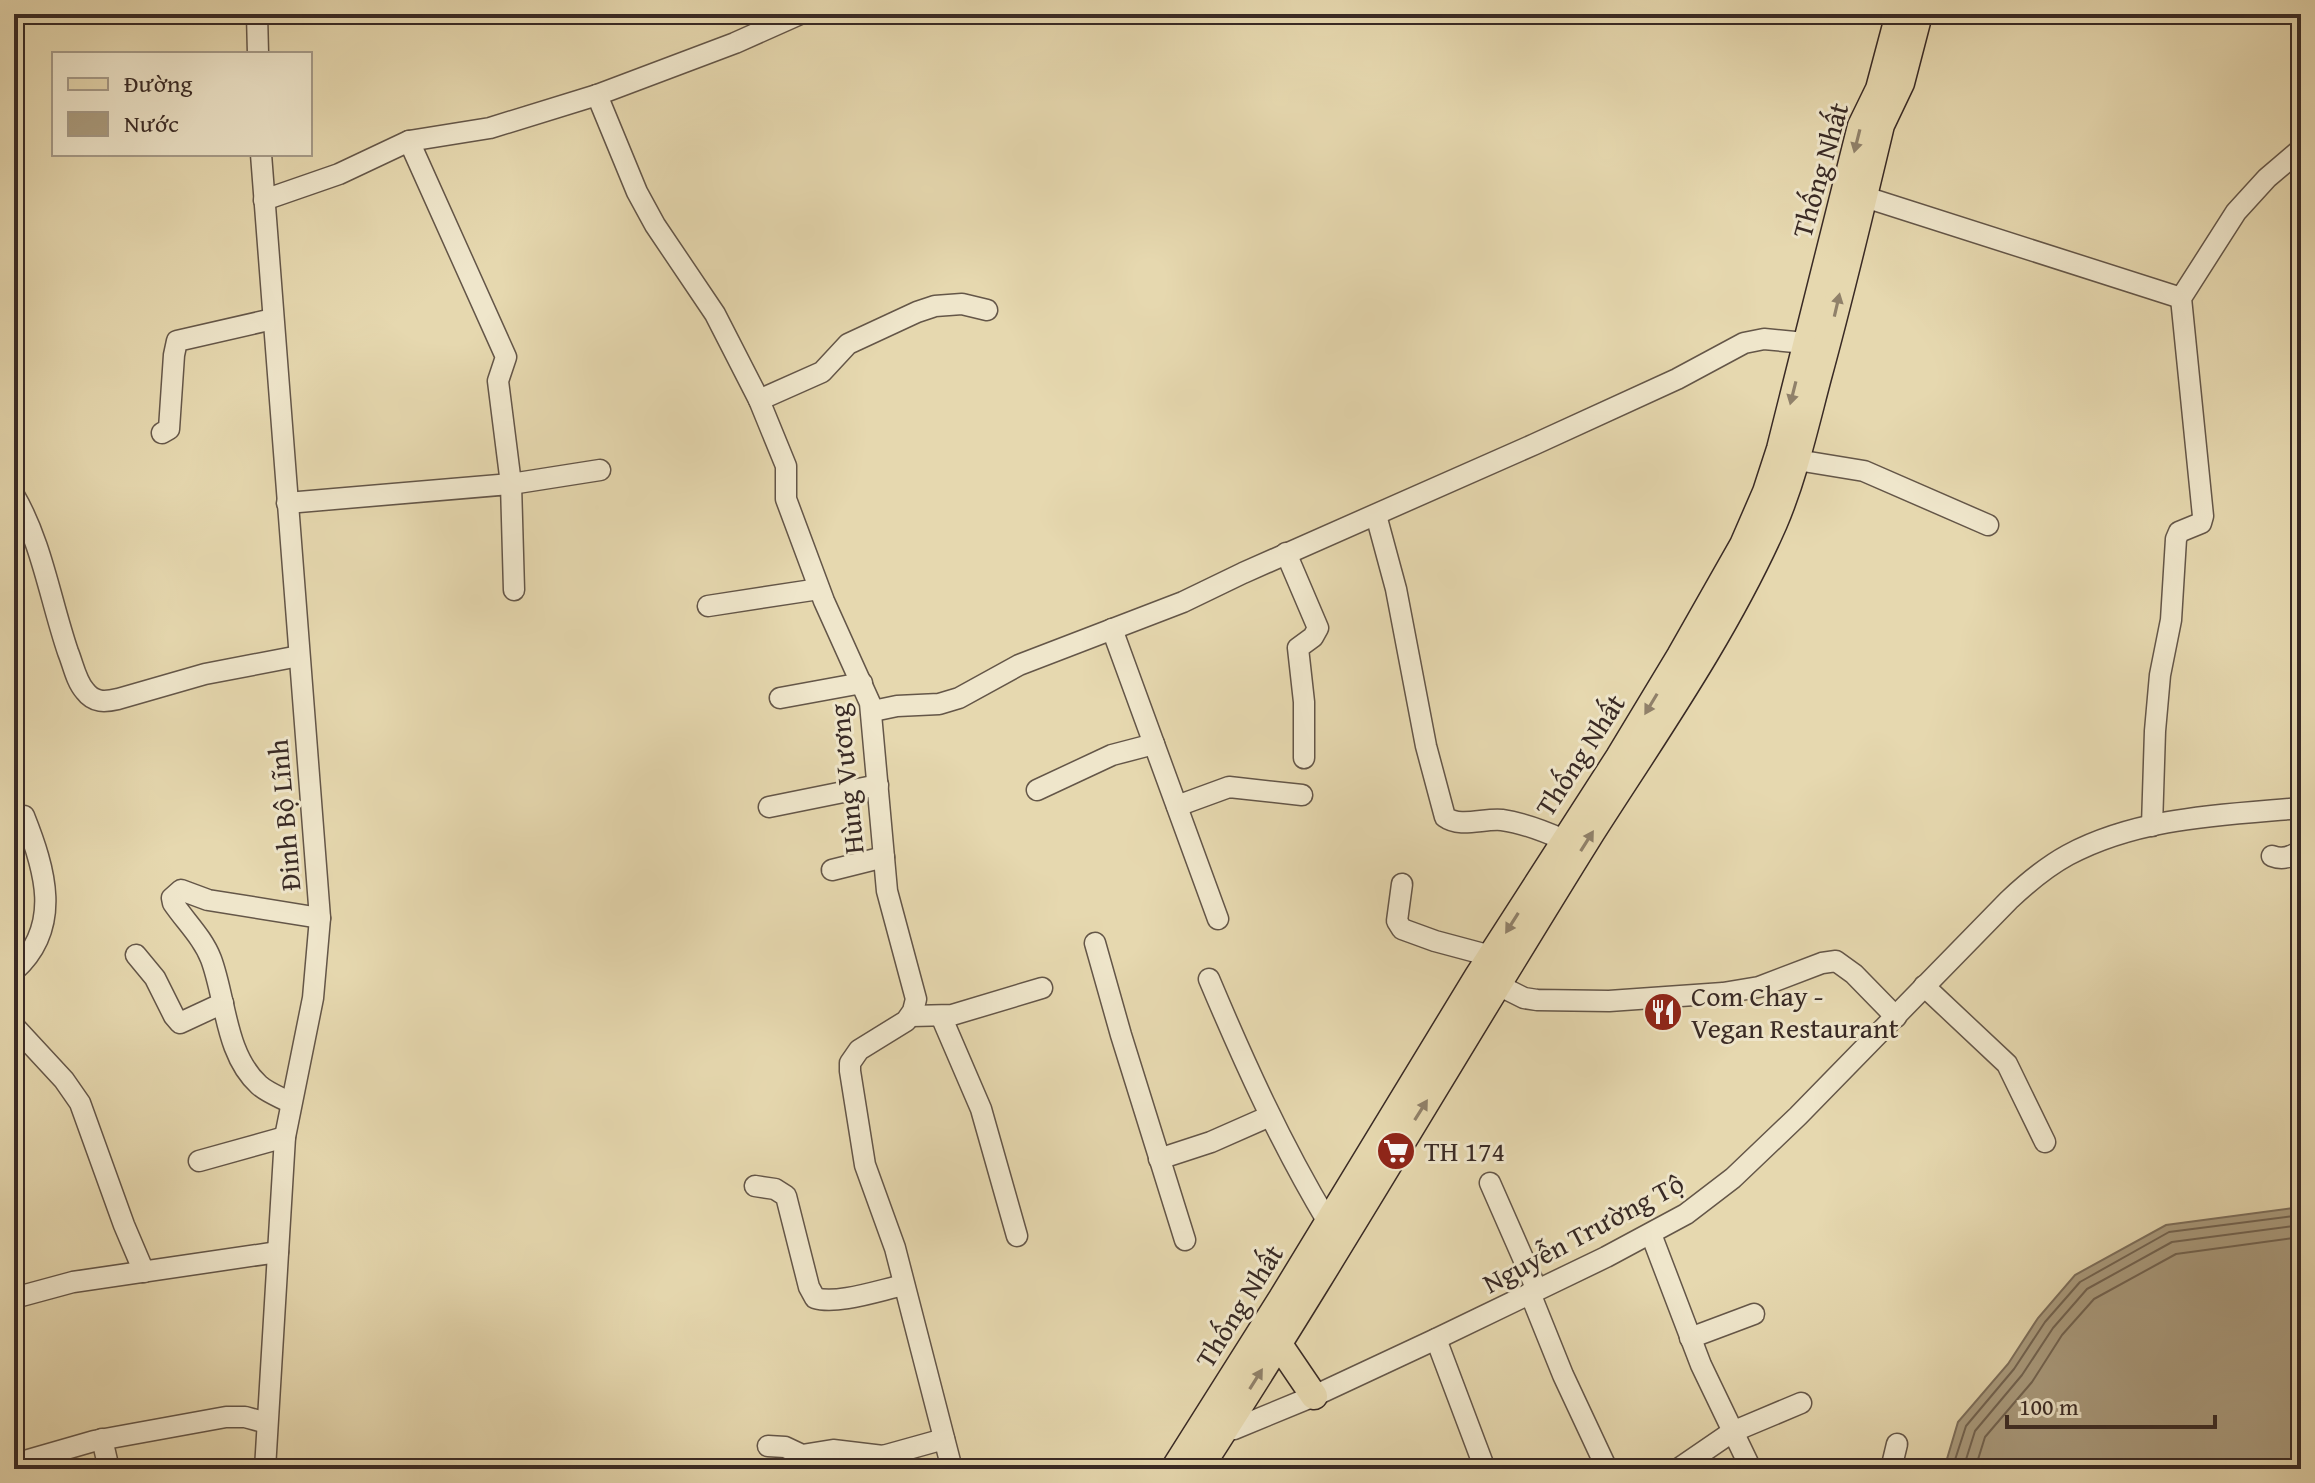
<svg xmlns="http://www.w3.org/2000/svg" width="2315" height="1483" font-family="'Gentium Book Plus',serif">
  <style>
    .water { fill: #ab9d80; stroke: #7d6f5c; stroke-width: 2 }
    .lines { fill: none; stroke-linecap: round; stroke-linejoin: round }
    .shore { stroke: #726452; stroke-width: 2 }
    .minor-casing { stroke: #645648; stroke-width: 23 }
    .major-casing { stroke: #392a25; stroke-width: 29 }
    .minor { stroke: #efe6cb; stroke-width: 20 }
    .major { stroke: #e6d8af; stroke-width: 26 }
    .oneway { fill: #90816a }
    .labels { text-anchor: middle; stroke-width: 6; stroke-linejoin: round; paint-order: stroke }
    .street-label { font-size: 28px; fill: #392a25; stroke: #efe6cb }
    .poi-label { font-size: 28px; fill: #392a25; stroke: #efe6cb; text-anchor: start }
  </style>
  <rect width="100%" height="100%" fill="#e6d8af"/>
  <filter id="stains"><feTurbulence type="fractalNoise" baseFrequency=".0025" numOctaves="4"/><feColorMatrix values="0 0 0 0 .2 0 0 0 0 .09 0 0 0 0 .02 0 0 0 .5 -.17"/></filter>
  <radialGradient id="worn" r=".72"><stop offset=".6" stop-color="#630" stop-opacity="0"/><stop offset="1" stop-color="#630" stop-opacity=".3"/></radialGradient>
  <!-- water -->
  <path class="water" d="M 2301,1207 L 2301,1469 L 1944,1469 L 1958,1422 L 2008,1364 L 2038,1318 L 2075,1275 L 2166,1225 Z"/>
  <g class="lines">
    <!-- shore -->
    <g class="shore">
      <path d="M 1952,1469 L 1966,1426 L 2014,1369 L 2045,1322 L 2080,1282 L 2169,1232 L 2301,1215"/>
      <path d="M 1963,1469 L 1975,1431 L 2022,1375 L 2053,1328 L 2087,1289 L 2172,1242 L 2301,1225"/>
      <path d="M 1975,1469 L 1985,1437 L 2032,1382 L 2062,1335 L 2094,1299 L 2176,1254 L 2301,1237"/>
    </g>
    <defs>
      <g id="minor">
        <path d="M 257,14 L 258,54"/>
        <path d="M 597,95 L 637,192 L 655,225 L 715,314 L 759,400 L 786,466 L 786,499 L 824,601 L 870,703 L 887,891 L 916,999 L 913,1011 L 906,1021 L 859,1050 L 850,1063 L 850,1071 L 865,1165 L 895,1248 L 952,1469"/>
        <path d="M 409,141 L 506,357 L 498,381 L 511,484 L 600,470"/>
        <path d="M 261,154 L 320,918 L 313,998 L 285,1137 L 265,1469"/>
        <path d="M 1865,197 L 2181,298"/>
        <path d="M 264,200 L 339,174 L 409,141 L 490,128 L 597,95 L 735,43 L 800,14"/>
        <path d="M 759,400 L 822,372 L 848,344 L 917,312 L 935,306 L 962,304 L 987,310"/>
        <path d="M 162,433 L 169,429 L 174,355 L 177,341 L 273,319"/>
        <path d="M 1797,460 L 1864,471 L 1988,525"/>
        <path d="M 14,495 C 42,543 50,599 68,652 C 73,664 76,681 85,691 C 94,703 105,702 118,699 L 205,674 L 299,656"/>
        <path d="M 287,503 L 511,484 L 514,590"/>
        <path d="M 1376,515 L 1396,589 L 1426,746 L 1445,817 C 1460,828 1484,818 1502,820 C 1524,823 1544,831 1564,840"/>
        <path d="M 1286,553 L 1318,628 L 1313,637 L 1298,648 L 1304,702 L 1304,758"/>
        <path d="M 708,606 L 819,589"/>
        <path d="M 1112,629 L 1218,919"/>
        <path d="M 780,698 L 862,683"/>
        <path d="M 873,711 L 897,706 L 939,704 L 959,698 L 1019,665 L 1183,602 L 1243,573 L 1535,444 L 1677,379 L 1744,343 L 1764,339 L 1805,343"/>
        <path d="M 1037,790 L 1112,755 L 1154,744"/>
        <path d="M 1177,806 L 1229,787 L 1302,795"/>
        <path d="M 769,807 L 878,785"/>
        <path d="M 2152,826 L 2155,731 L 2160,675 L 2171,620 L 2176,539 L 2179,532 L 2201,523 L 2203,516 L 2181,298 L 2236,212 L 2267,178 L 2301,149"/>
        <path d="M 2272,856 C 2282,860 2292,857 2301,850"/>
        <path d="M 832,870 L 884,857"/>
        <path d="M 1402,884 L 1397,921 L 1402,929 L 1435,941 L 1491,956"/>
        <path d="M 1095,943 L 1121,1035 L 1185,1240"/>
        <path d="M 136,955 L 155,978 L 174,1016 L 180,1023 L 223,1003"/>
        <path d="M 14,971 C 63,927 45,869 24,816"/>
        <path d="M 1209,979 C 1244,1062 1281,1144 1328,1222"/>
        <path d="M 1498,985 L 1524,998 L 1537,1000 L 1609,1001 L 1723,993 L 1759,987 L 1822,963 L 1836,961 L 1854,974 L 1896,1017"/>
        <path d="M 1924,986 L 2007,1064 L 2045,1142"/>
        <path d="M 911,1016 L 952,1015 L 1042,988"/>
        <path d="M 941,1016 L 981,1109 L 1017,1236"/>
        <path d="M 14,1026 L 64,1080 L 80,1103 L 124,1225 L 144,1272"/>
        <path d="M 291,1103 C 280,1097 268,1093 259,1085 C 225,1054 226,999 211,959 C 203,938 186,922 173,903 L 172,898 L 181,890 L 208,900 L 320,918"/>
        <path d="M 1159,1159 L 1211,1142 L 1270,1116"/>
        <path d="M 199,1161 L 285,1137"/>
        <path d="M 1490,1183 L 1537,1290"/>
        <path d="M 755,1186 L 775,1189 L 786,1196 L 809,1287 L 815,1298 C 837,1305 880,1290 904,1285"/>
        <path d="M 1651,1234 L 1701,1365 L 1751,1469"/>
        <path d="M 1530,1293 L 1563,1375 L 1607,1469"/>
        <path d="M 14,1298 L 73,1282 L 278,1252"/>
        <path d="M 1690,1338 L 1754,1314"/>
        <path d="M 1436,1339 L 1485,1469"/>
        <path d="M 1217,1426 L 1224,1430 L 1234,1429 L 1314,1396 L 1436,1339 L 1606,1257 L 1686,1214 L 1733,1178 L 1798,1116 L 2009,900 C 2027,883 2046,867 2068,855 C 2139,817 2222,815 2301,808"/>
        <path d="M 102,1439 L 109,1469"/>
        <path d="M 768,1446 L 785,1447 L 802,1455 L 833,1450 L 883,1456 L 944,1439"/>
        <path d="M 14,1464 L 94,1441 L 226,1417 L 245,1417 L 267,1423"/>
        <path d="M 1678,1469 L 1732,1432 L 1801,1403"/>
        <path d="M 1891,1469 L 1897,1444"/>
      </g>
      <g id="major">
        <path d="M 1267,1331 L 1278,1343 L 1314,1396"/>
        <path d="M 1174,1469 L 1282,1298 L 1478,976 L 1619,757 L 1680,656 L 1743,545 L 1766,492 L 1780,449 L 1861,126 L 1879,89 L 1899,14"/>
        <path d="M 1199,1469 C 1333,1262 1457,1048 1588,838 C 1653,736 1725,634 1774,523 C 1794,476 1805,426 1818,377 C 1841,293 1861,209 1881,125 L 1901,83 L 1919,14"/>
      </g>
    </defs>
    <!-- minor casing -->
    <use href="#minor" class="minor-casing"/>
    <!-- major casing -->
    <use href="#major" class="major-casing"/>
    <!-- minor -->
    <use href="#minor" class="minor"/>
    <!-- major -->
    <use href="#major" class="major"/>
  </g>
  <!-- one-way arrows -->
  <defs><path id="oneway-solid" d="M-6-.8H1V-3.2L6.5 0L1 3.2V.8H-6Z" transform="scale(2)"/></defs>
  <g class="oneway">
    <use href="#oneway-solid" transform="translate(1857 141) rotate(104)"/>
    <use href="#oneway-solid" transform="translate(1837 305) rotate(-77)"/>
    <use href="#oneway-solid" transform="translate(1793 393) rotate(104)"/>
    <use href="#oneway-solid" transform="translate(1651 704) rotate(121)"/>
    <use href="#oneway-solid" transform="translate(1587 841) rotate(-58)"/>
    <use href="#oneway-solid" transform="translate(1512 923) rotate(122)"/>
    <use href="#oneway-solid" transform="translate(1421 1110) rotate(-58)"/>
    <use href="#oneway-solid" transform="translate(1256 1379) rotate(-58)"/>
  </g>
  <!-- icons -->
  <defs>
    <symbol id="restaurant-disc" viewBox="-11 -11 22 22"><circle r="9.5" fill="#8f2418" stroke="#efe6cb"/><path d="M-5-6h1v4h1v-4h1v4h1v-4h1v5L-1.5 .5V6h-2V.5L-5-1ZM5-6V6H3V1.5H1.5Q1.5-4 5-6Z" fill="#fff"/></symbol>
    <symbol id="supermarket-disc" viewBox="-11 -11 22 22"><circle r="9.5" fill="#8f2418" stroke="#efe6cb"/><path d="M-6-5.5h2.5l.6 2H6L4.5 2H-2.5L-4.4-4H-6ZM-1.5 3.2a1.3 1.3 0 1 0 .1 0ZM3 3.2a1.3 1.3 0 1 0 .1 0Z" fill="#fff"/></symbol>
  </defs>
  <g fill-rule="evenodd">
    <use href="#restaurant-disc" x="1641" y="990" width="44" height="44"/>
    <use href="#supermarket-disc" x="1374" y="1129" width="44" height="44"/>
  </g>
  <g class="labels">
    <!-- street labels -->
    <g class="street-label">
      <text transform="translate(1820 170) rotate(-74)" y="10">Thống Nhất</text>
      <text transform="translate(1580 755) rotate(-57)" y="10">Thống Nhất</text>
      <text transform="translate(846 779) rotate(-96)" y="10">Hùng Vương</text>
      <text transform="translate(284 815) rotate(-95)" y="10">Đinh Bộ Lĩnh</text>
      <text transform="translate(1583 1233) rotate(-28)" y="10">Nguyễn Trường Tộ</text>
      <text transform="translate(1239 1306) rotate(-58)" y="10">Thống Nhất</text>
    </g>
    <!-- poi labels -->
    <g class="poi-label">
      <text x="1691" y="1006">Com Chay -<tspan x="1691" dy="32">Vegan Restaurant</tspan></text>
      <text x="1424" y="1161">TH 174</text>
    </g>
  </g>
  <!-- margin -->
  <rect width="2315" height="1483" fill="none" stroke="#e6d8af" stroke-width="48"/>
  <rect x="16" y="16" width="2283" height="1451" fill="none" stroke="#392a25" stroke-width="4"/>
  <rect x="24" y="24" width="2267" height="1435" fill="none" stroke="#392a25" stroke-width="2"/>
  <!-- legend -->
  <rect x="52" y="52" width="260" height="104" fill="#efe6cb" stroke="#a69b89" stroke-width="2"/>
  <rect x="68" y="78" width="40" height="12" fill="#e6d8af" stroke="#a69b89" stroke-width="2"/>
  <text x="124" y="92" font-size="24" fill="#392a25">Đường</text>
  <rect x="68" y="112" width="40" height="24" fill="#ab9d80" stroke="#a69b89" stroke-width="2"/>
  <text x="124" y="132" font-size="24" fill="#392a25">Nước</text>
  <!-- scale -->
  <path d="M2007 1415v12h208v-12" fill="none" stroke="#392a25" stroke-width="4"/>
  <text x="2019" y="1415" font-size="24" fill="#392a25" stroke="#efe6cb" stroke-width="6" paint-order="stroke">100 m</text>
  <rect width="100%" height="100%" filter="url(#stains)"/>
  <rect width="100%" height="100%" fill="url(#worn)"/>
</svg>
